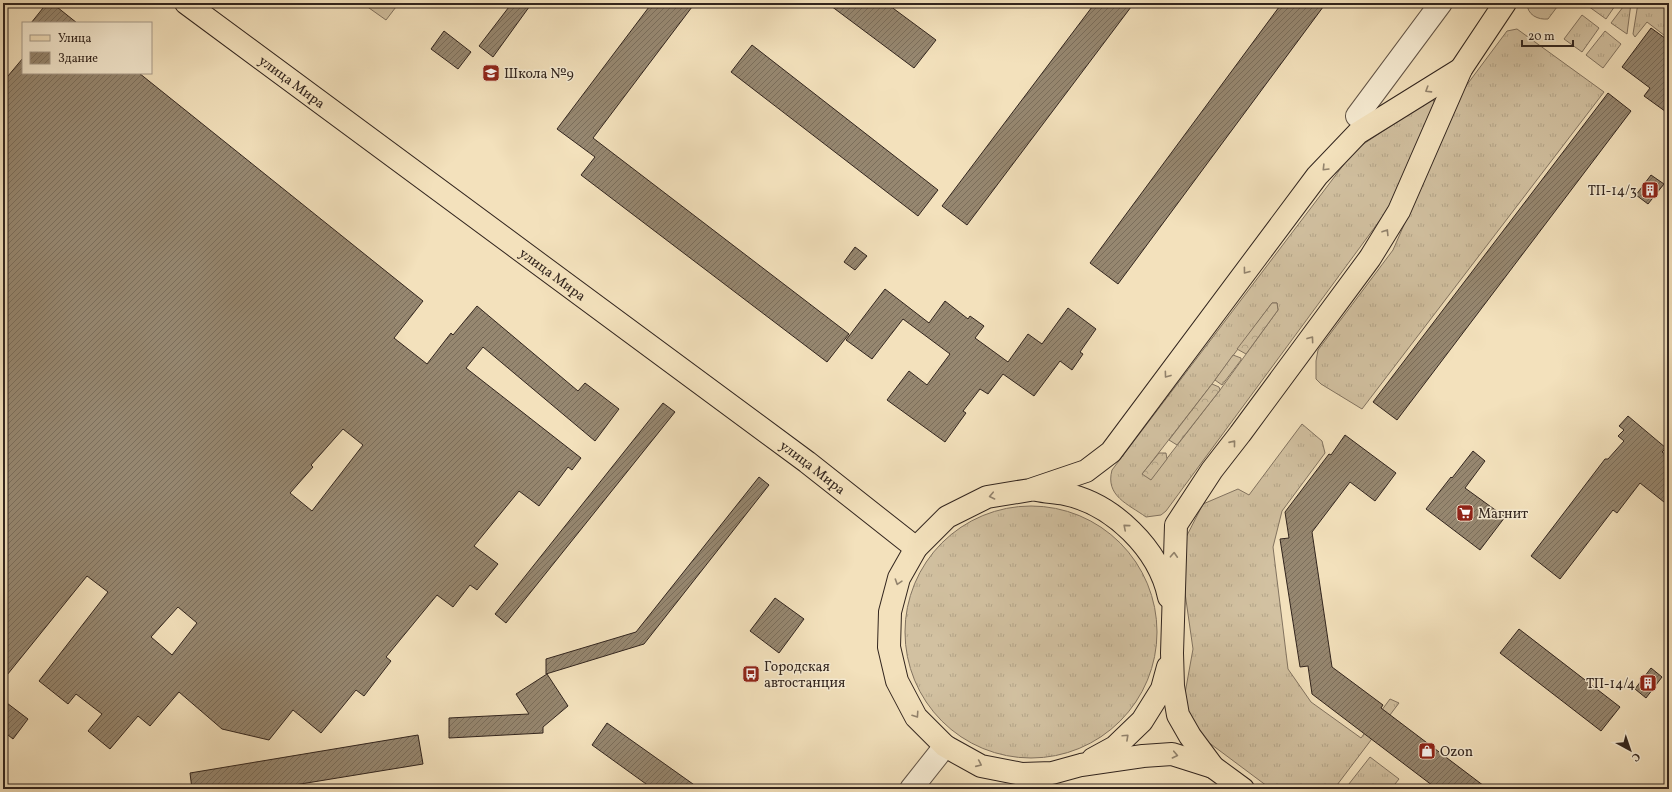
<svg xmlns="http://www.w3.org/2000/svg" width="1672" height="792" font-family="Vollkorn,serif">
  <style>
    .grass { fill: url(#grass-tufts); stroke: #827360; fill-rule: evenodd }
    .forest { fill: url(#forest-crowns); stroke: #827360 }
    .park { fill: #d2c1a1; stroke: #827360 }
    .building { fill: url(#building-hatch); stroke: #32251e; fill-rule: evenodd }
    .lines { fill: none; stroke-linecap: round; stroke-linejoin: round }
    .minor-casing { stroke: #625446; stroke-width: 24 }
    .major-casing { stroke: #32251e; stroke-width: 24 }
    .minor { stroke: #f7ecd3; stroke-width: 22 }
    .major { stroke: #f3e1bc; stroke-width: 22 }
    .oneway { stroke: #92836d }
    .labels { text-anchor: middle; stroke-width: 3; stroke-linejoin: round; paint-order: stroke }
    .poi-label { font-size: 14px; fill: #32251e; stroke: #f7ecd3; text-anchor: start }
    .street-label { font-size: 14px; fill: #32251e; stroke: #f7ecd3 }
  </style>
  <defs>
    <pattern id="grass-tufts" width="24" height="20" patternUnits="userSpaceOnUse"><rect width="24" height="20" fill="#d2c1a1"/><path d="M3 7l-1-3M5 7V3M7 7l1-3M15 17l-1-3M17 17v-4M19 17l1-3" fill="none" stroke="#b5a68a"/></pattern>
    <pattern id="forest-crowns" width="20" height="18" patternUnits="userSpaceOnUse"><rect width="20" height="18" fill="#d2c1a1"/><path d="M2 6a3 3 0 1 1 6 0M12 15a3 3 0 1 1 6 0" fill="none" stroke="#b5a68a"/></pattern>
    <pattern id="building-hatch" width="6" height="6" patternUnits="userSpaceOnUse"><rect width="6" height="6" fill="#968770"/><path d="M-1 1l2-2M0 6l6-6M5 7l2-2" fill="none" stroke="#7b6e5b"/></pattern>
  </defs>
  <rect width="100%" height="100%" fill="#f3e1bc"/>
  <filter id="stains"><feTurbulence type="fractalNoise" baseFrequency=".005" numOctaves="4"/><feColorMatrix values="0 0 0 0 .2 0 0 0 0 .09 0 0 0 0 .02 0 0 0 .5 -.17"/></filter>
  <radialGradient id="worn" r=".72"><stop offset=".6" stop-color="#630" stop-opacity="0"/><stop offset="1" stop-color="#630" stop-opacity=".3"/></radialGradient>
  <!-- grass -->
  <g class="grass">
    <path d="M 1527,3 L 1560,3 L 1548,19 C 1538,20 1527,15 1527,3 Z"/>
    <path d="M 1590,3 L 1617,3 L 1606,19 L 1588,6 Z"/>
    <path d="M 1626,3 L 1631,3 L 1627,34 L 1611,23 Z"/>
    <path d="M 1638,3 L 1669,3 L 1669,39 L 1647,22 L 1635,37 L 1633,34 Z"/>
    <path d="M 1582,15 L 1599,28 L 1582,52 L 1564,39 Z"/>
    <path d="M 1517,29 L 1604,92 L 1362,409 L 1321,384 L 1316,379 L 1316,361 L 1318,350 L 1393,250 L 1463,90 L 1507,31 Z"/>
    <path d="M 1605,31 L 1621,44 L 1603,68 L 1586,55 Z"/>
    <path d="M 1433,99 L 1435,104 L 1390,204 L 1383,216 L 1166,511 L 1161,515 L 1146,517 C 1128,504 1105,496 1112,470 L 1351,155 L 1362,145 L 1425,103 ZM 1272,303 L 1277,303 L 1278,310 L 1220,390 L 1151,479 L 1143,473 L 1212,384 Z"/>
    <path d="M 1302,424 L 1322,441 L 1325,453 L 1282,511 L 1273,547 L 1288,669 L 1311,702 L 1361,738 L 1390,699 L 1399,703 L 1334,789 L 1271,789 L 1200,736 L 1182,710 L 1193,649 L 1179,551 L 1203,504 L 1238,489 L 1249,495 Z"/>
    <circle cx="1031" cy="632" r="126"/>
    <path d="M 1370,757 L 1399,779 L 1391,789 L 1345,789 Z"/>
  </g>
  <!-- forest -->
  <g class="forest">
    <path d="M 1272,303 L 1277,303 L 1278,310 L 1246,354 L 1237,349 Z"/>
    <path d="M 1233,355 L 1241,358 L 1241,360 L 1222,385 L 1215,380 Z"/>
    <path d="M 1212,384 L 1219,387 L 1220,390 L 1177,445 L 1169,440 Z"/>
    <path d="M 1159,453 L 1166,453 L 1167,459 L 1151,480 L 1142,474 Z"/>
  </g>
  <!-- park -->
  <path class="park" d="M 362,3 L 399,3 L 386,20 Z"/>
  <!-- building -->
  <g class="building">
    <path d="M 47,3 L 52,3 L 77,23 L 31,23 Z"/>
    <path d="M 512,3 L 532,3 L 493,57 L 479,46 Z"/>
    <path d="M 652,3 L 695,3 L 593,138 L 849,334 L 827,362 L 581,175 L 595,157 L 557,129 Z"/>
    <path d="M 827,3 L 886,3 L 936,40 L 914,68 Z"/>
    <path d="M 1095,3 L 1134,3 L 967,225 L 942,206 Z"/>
    <path d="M 1282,3 L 1326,3 L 1118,284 L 1090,263 Z"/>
    <path d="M 1651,28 L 1669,41 L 1669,114 L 1644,96 L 1650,88 L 1622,67 Z"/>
    <path d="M 444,31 L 471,52 L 458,69 L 431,49 Z"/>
    <path d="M 752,45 L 938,190 L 918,216 L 731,72 Z"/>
    <path d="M 23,58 L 23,73 L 139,73 L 423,301 L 394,338 L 427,364 L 451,333 L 453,335 L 477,306 L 578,391 L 585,383 L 619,409 L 595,441 L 483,347 L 466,368 L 581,458 L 572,470 L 568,467 L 539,506 L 519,491 L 474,546 L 498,564 L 477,590 L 470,585 L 453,607 L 437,595 L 386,657 L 391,661 L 364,696 L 356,690 L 321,733 L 293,710 L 269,740 L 222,729 L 179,692 L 150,726 L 138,716 L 110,749 L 88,731 L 102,714 L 76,694 L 68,704 L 39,681 L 108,592 L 87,576 L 3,680 L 3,82 ZM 343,429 L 363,445 L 312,511 L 290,493 L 313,467 L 311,465 ZM 178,607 L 197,623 L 172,655 L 151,637 Z"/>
    <path d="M 1608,93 L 1631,111 L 1397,420 L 1373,402 Z"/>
    <path d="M 1651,175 L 1664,184 L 1648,204 L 1636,195 Z"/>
    <path d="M 855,247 L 867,256 L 855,270 L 844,262 Z"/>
    <path d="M 885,289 L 929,323 L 945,301 L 968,319 L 970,316 L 984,326 L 975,338 L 1008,362 L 1028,334 L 1042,344 L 1068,308 L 1096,329 L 1080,352 L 1083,354 L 1072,370 L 1060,361 L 1034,396 L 1003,374 L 988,394 L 980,389 L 963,411 L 966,413 L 945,442 L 887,400 L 909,371 L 927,385 L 950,354 L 903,319 L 872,359 L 846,340 Z"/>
    <path d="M 663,403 L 675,412 L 506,623 L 495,614 Z"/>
    <path d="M 1628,416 L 1666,448 L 1662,452 L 1669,457 L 1669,506 L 1640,483 L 1617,513 L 1613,510 L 1560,579 L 1531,556 L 1605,459 L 1608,459 L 1624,441 L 1618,436 L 1624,430 L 1619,426 Z"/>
    <path d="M 1345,435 L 1396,473 L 1375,501 L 1350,482 L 1312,532 L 1332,667 L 1383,705 L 1381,708 L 1488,789 L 1437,789 L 1312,694 L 1308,666 L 1300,667 L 1280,539 L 1289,538 L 1285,512 L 1329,454 L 1331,455 Z"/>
    <path d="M 1473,451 L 1485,461 L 1465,488 L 1505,517 L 1480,550 L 1426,509 L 1451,477 L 1452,478 Z"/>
    <path d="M 759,477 L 769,485 L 644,644 L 546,674 L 546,659 L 636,632 Z"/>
    <path d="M 775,598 L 804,619 L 779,653 L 750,631 Z"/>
    <path d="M 1519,629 L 1620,707 L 1601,731 L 1500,653 Z"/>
    <path d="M 1651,668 L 1662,677 L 1646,698 L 1635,689 Z"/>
    <path d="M 547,674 L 568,706 L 543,727 L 543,733 L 449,738 L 449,718 L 529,714 L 516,694 Z"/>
    <path d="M 3,700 L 28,719 L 13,739 L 3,731 Z"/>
    <path d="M 607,723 L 700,789 L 653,789 L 592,745 Z"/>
    <path d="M 418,735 L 423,764 L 270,789 L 192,789 L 190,773 Z"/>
  </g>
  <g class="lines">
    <defs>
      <g id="minor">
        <path d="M 1357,116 L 1441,3"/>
        <path d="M 911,789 L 945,746"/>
      </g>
      <g id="major">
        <path id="s1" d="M 186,3 L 807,462 L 916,548"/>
        <path d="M 1037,490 C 1046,492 1056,492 1065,494 C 1113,504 1159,549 1169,597"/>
        <path d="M 1093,759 L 1115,747 L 1142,721 L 1162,689 L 1168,667"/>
        <path d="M 1213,767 L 1172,754 L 1143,756 L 1081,765 L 1052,773 L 1022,774 L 981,766 L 945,746 L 916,717 L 897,681 L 889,647 L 890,612 L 899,578 L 916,548 L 947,517 L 987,497 L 1030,490 L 1086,471 L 1111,452 L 1317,176 L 1358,133 L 1461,69"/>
        <path d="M 1243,789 L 1213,767 L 1190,736 L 1178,715 L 1173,686 L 1172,653 L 1176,525 L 1212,470 L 1240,434 L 1370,258 L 1399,211 L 1461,69 L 1505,3"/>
      </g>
    </defs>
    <!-- minor casing -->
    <use href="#minor" class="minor-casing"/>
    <!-- major casing -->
    <use href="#major" class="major-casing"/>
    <!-- minor -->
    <use href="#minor" class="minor"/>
    <!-- major -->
    <use href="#major" class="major"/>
  </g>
  <!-- one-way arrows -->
  <defs><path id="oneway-chevron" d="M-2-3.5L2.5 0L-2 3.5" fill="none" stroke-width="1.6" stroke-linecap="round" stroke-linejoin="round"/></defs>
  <g class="oneway">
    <use href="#oneway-chevron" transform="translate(1428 90) rotate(148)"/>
    <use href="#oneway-chevron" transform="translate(1325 168) rotate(134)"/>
    <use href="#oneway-chevron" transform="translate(1386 232) rotate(-58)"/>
    <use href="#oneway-chevron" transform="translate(1246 271) rotate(127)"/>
    <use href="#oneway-chevron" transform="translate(1311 339) rotate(-54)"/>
    <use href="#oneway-chevron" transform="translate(1167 375) rotate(126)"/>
    <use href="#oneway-chevron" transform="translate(1233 443) rotate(-51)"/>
    <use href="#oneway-chevron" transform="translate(992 496) rotate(168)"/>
    <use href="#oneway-chevron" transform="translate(1126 527) rotate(-139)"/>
    <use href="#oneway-chevron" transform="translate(1174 555) rotate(-87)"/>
    <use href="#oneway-chevron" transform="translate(898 582) rotate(108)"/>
    <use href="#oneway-chevron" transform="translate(916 715) rotate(56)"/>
    <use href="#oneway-chevron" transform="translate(1126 737) rotate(-43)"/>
    <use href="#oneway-chevron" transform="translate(1175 755) rotate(12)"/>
    <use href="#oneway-chevron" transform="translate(979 764) rotate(24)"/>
  </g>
  <!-- icons -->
  <defs>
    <symbol id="school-square" viewBox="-11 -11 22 22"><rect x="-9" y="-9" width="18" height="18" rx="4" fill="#8f2418" stroke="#f7ecd3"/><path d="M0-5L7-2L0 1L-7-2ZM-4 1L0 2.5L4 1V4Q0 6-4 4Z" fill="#fff"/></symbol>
    <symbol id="building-square" viewBox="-11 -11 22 22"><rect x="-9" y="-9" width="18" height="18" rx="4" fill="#8f2418" stroke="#f7ecd3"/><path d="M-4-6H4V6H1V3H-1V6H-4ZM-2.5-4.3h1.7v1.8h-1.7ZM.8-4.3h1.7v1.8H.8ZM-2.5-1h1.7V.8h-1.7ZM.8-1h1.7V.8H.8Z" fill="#fff"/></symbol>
    <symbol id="supermarket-square" viewBox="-11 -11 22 22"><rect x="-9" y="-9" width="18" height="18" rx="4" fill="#8f2418" stroke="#f7ecd3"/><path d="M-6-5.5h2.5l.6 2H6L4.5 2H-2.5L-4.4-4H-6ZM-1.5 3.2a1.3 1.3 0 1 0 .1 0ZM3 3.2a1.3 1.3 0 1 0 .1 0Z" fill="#fff"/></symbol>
    <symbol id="bus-square" viewBox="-11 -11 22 22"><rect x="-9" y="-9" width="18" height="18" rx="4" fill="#8f2418" stroke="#f7ecd3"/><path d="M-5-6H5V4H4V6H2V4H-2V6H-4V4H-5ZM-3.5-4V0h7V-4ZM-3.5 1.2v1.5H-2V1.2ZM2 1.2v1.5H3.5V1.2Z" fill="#fff"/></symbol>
    <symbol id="shop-square" viewBox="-11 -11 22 22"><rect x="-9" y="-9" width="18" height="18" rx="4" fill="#8f2418" stroke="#f7ecd3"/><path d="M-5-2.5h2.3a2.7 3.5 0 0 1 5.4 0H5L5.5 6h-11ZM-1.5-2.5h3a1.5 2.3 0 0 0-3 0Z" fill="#fff"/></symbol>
  </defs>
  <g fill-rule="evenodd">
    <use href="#school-square" x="481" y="63" width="20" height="20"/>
    <use href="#building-square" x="1640" y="180" width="20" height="20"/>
    <use href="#supermarket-square" x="1455" y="503" width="20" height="20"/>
    <use href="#bus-square" x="741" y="664" width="20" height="20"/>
    <use href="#building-square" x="1638" y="673" width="20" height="20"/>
    <use href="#shop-square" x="1417" y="741" width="20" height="20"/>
  </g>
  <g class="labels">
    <!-- poi labels -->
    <g class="poi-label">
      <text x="504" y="78">Школа №9</text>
      <text x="1637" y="195" text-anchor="end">ТП-14/3</text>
      <text x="1478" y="518">Магнит</text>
      <text x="764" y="671">Городская<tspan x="764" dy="16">автостанция</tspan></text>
      <text x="1635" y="688" text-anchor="end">ТП-14/4</text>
      <text x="1440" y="756">Ozon</text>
    </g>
    <!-- street labels -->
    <g class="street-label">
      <text dy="5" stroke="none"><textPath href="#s1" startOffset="132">улица Мира</textPath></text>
      <text dy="5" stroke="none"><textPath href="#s1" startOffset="456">улица Мира</textPath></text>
      <text dy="5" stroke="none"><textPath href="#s1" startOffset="780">улица Мира</textPath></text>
    </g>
  </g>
  <!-- margin -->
  <rect width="1672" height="792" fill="none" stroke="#f3e1bc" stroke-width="16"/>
  <rect x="4" y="4" width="1664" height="784" fill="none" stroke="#32251e" stroke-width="2"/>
  <rect x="8" y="8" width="1656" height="776" fill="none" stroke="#32251e"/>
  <!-- legend -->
  <rect x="22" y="22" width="130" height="52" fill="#f7ecd3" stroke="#a89c8b"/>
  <rect x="30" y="35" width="20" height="6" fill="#f3e1bc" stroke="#a89c8b"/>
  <text x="58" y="42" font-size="12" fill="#32251e">Улица</text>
  <rect x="30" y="52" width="20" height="12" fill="url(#building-hatch)" stroke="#a89c8b"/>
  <text x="58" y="62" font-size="12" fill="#32251e">Здание</text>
  <!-- north arrow -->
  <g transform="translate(1630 750) rotate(140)" stroke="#f7ecd3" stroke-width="3" paint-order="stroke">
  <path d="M0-3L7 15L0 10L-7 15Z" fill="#32251e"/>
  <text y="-6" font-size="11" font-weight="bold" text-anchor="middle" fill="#32251e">С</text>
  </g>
  <!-- scale -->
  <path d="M1522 40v6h51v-6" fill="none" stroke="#32251e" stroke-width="2"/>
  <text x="1528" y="40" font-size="12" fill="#32251e" stroke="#f7ecd3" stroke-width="3" paint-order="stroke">20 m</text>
  <rect width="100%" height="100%" filter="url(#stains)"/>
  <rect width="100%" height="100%" fill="url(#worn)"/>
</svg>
